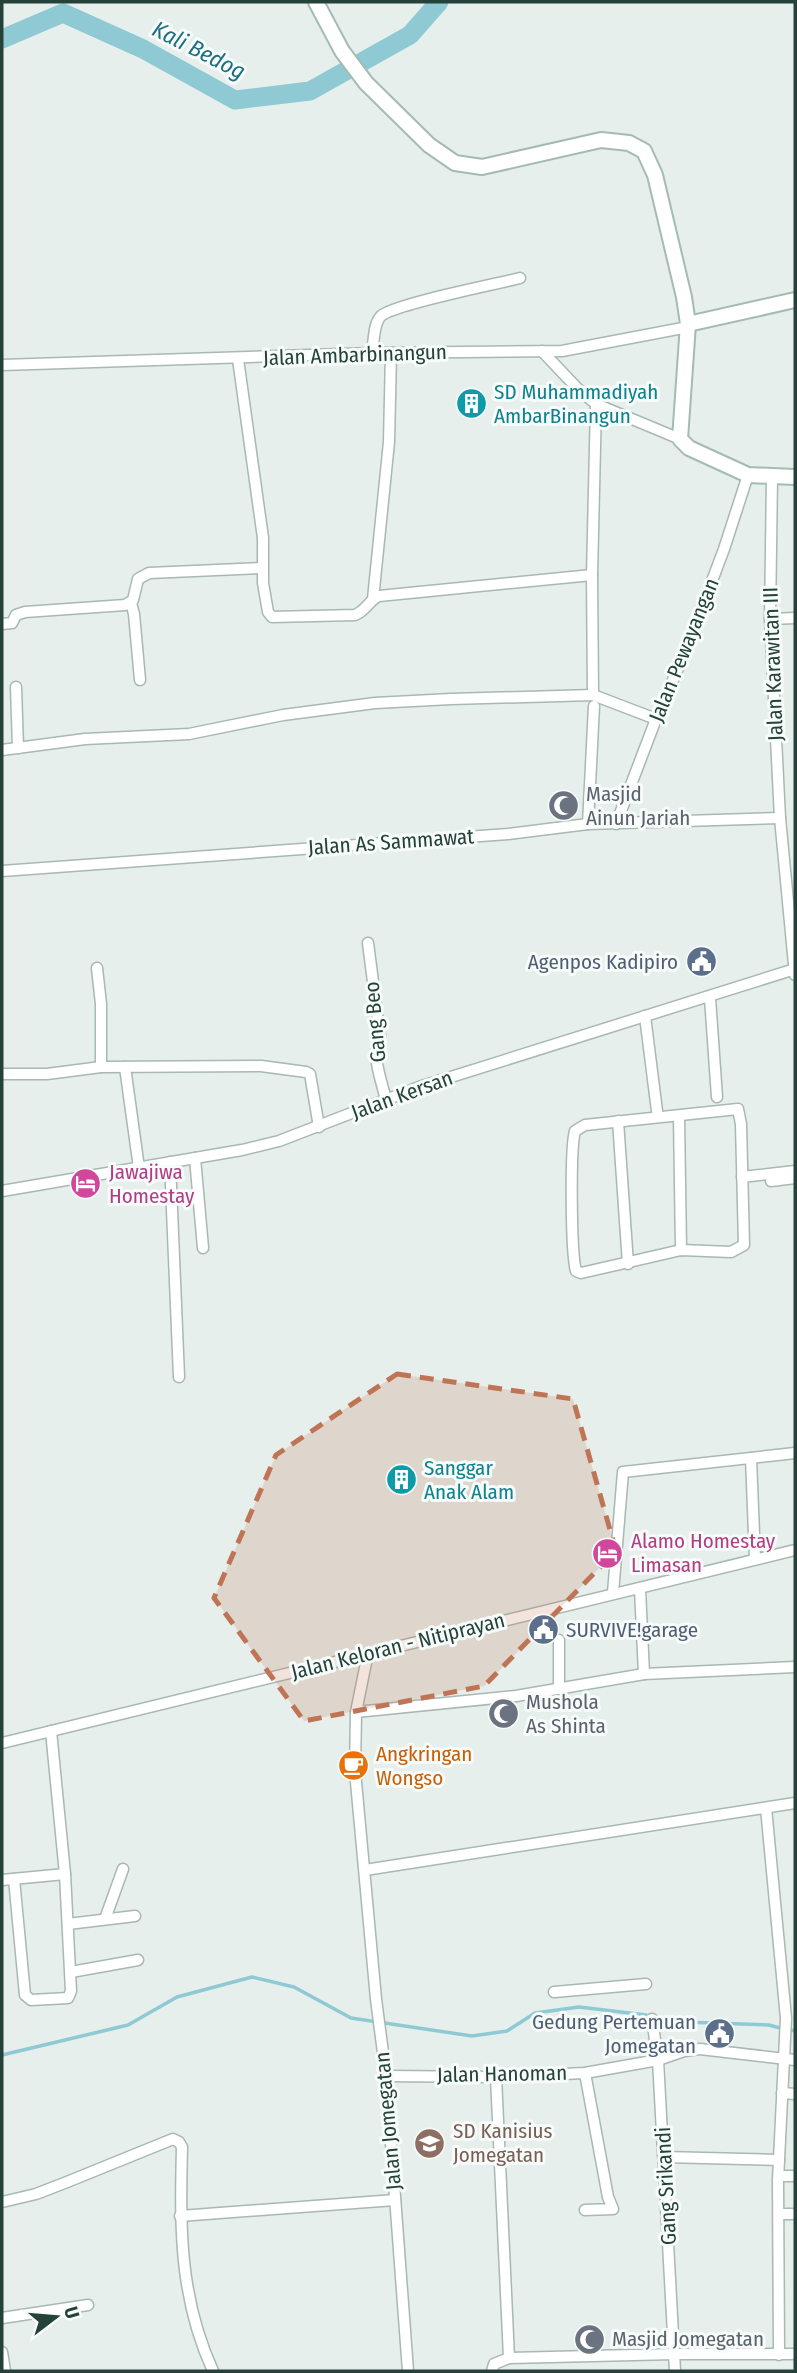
<svg xmlns="http://www.w3.org/2000/svg" width="797" height="2373" font-family="'Fira Sans Condensed',sans-serif">
  <style>
    .lines { fill: none; stroke-linecap: round; stroke-linejoin: round }
    .stream { stroke: #8ec9d4; stroke-width: 3.5 }
    .river { stroke: #8ec9d4; stroke-width: 19 }
    .street-casing { stroke: #a8b8b2; stroke-width: 13 }
    .secondary-casing { stroke: #a4bbb3; stroke-width: 18 }
    .street { stroke: #fff; stroke-width: 10 }
    .secondary { stroke: #fff; stroke-width: 14 }
    .marked { fill: #c07456; fill-opacity: 0.2; stroke: #c07456; stroke-width: 5; stroke-dasharray: 14 9; stroke-linejoin: round }
    .labels { text-anchor: middle; stroke-width: 6; stroke-linejoin: round; paint-order: stroke }
    .street-label { font-size: 21px; fill: #24423a; stroke: #f7fbf9 }
    .culture-label { font-size: 21px; fill: #0d838f; stroke: #f7fbf9; text-anchor: start }
    .worship-label { font-size: 21px; fill: #5b616d; stroke: #f7fbf9; text-anchor: start }
    .service-label { font-size: 21px; fill: #4e5e75; stroke: #f7fbf9; text-anchor: end }
    .hotel-label { font-size: 21px; fill: #b23c85; stroke: #f7fbf9; text-anchor: start }
    .food-label { font-size: 21px; fill: #c56008; stroke: #f7fbf9; text-anchor: start }
    .education-label { font-size: 21px; fill: #785e54; stroke: #f7fbf9; text-anchor: start }
    .water-label { font-size: 23px; font-style: italic; fill: #1c6f80; stroke: #f7fbf9 }
  </style>
  <rect width="100%" height="100%" fill="#e6efeb"/>
  <g class="lines">
    <!-- stream -->
    <g class="stream">
      <path d="M 657,2017 L 683,2022 L 769,2025 L 780,2028"/>
      <path d="M 791,2030 L 795,2031"/>
      <path d="M 2,2055 L 128,2025 L 177,1997 L 252,1977 L 294,1987 L 351,2018 L 472,2036 L 507,2031 L 535,2013 L 579,2007 L 646,2015"/>
    </g>
    <!-- river -->
    <path class="river" d="M 2,39 L 63,13 L 143,49 L 235,100 L 310,91 L 410,35 L 439,2"/>
    <defs>
      <g id="street">
        <path d="M 542,351 L 577,388 L 596,404 L 680,439"/>
        <path d="M 372,353 C 374,343 373,324 381,316 C 394,304 497,284 520,278"/>
        <path d="M 238,359 L 263,538 L 263,583 L 268,612 L 272,617 L 355,615 C 366,611 370,599 379,596 L 592,575"/>
        <path d="M 2,365 L 372,353 L 562,351 L 688,327"/>
        <path d="M 772,477 L 770,619 L 780,818 L 795,975"/>
        <path d="M 373,599 L 389,442 L 391,353"/>
        <path d="M 131,603 L 134,614 L 140,680"/>
        <path d="M 770,619 L 795,618"/>
        <path d="M 2,624 L 12,623 L 16,615 L 25,612 L 125,605 L 133,600 L 138,579 L 149,573 L 262,568"/>
        <path d="M 16,687 L 18,748"/>
        <path d="M 593,695 L 592,575 L 596,404"/>
        <path d="M 2,750 L 85,739 L 189,734 L 283,715 L 375,703 L 451,699 L 593,695 L 656,719"/>
        <path d="M 588,824 L 594,706"/>
        <path d="M 616,824 L 656,719 L 686,650 L 724,549 L 748,475"/>
        <path d="M 2,871 L 508,834 L 588,824 L 780,818"/>
        <path d="M 368,943 L 380,1036 C 370,1053 382,1082 386,1100"/>
        <path d="M 97,968 L 101,1004 L 101,1067"/>
        <path d="M 710,998 L 717,1097"/>
        <path d="M 645,1016 L 657,1111"/>
        <path d="M 125,1067 L 139,1168"/>
        <path d="M 2,1074 L 47,1074 L 101,1067 L 261,1066 L 306,1072 L 310,1074 L 319,1127"/>
        <path d="M 738,1109 L 741,1124 L 744,1245 L 731,1252 L 681,1250 L 581,1273 L 576,1271 C 571,1254 570,1148 575,1131 L 585,1125 Z"/>
        <path d="M 679,1117 L 681,1250"/>
        <path d="M 618,1121 L 628,1264"/>
        <path d="M 195,1158 L 203,1248"/>
        <path d="M 170,1162 L 179,1377"/>
        <path d="M 742,1177 L 795,1171"/>
        <path d="M 771,1181 L 795,1178"/>
        <path d="M 2,1191 L 242,1150 L 279,1141 L 419,1087 L 795,969"/>
        <path d="M 751,1458 L 755,1559"/>
        <path d="M 640,1589 L 644,1674"/>
        <path d="M 613,1593 L 623,1472 L 795,1453"/>
        <path d="M 368,1653 L 356,1712 L 355,1771 L 376,1999 L 386,2076 L 408,2371"/>
        <path d="M 559,1689 L 559,1640"/>
        <path d="M 356,1712 L 516,1696 L 644,1674 L 795,1667"/>
        <path d="M 2,1743 L 795,1550"/>
        <path d="M 766,1808 L 786,2018 L 778,2180 L 779,2355"/>
        <path d="M 365,1870 L 795,1803"/>
        <path d="M 14,1879 L 25,1995 L 31,2000 L 68,1998 L 71,1991 L 65,1874 L 51,1731"/>
        <path d="M 2,1880 L 65,1874"/>
        <path d="M 105,1919 L 123,1869"/>
        <path d="M 68,1924 L 135,1916"/>
        <path d="M 71,1972 L 138,1960"/>
        <path d="M 554,1992 L 646,1984"/>
        <path d="M 652,2019 L 658,2060 L 675,2371"/>
        <path d="M 386,2076 L 496,2077 L 585,2073 L 658,2060 L 684,2051 L 700,2049 L 795,2060"/>
        <path d="M 496,2077 L 509,2358"/>
        <path d="M 782,2093 L 795,2094"/>
        <path d="M 664,2157 L 779,2160"/>
        <path d="M 779,2176 L 795,2176"/>
        <path d="M 2,2202 L 36,2194 L 67,2182 L 173,2139 L 179,2142 L 182,2147 C 180,2227 179,2297 213,2371"/>
        <path d="M 585,2210 L 613,2209 L 608,2197 L 585,2073"/>
        <path d="M 779,2214 L 795,2214"/>
        <path d="M 180,2216 L 395,2200"/>
        <path d="M 2,2318 L 88,2305"/>
        <path d="M 2,2352 L 5,2371"/>
        <path d="M 492,2371 L 494,2364 L 509,2358 L 675,2354 L 795,2354"/>
      </g>
      <g id="secondary">
        <path d="M 316,2 L 342,51 L 366,83 L 429,145 L 455,163 L 482,167 L 601,140 L 629,143 L 644,151 L 655,175 L 684,297 L 688,324 L 680,439 L 689,448 L 748,475 L 795,477"/>
        <path d="M 688,324 L 795,300"/>
      </g>
    </defs>
    <!-- street casing -->
    <use href="#street" class="street-casing"/>
    <!-- secondary casing -->
    <use href="#secondary" class="secondary-casing"/>
    <!-- street -->
    <use href="#street" class="street"/>
    <!-- secondary -->
    <use href="#secondary" class="secondary"/>
  </g>
  <!-- marked area -->
  <path class="marked" d="M 397,1374 L 573,1399 L 616,1551 L 484,1686 L 304,1721 L 214,1598 L 276,1455 Z"/>
  <!-- icons -->
  <defs>
    <symbol id="building-disc" viewBox="-11 -11 22 22"><circle r="9.5" fill="#0f9aa8" stroke="#f7fbf9"/><path d="M-4-6H4V6H1V3H-1V6H-4ZM-2.5-4.3h1.7v1.8h-1.7ZM.8-4.3h1.7v1.8H.8ZM-2.5-1h1.7V.8h-1.7ZM.8-1h1.7V.8H.8Z" fill="#fff"/></symbol>
    <symbol id="mosque-disc" viewBox="-11 -11 22 22"><circle r="9.5" fill="#6b7280" stroke="#f7fbf9"/><path d="M3.5-4.9A6 6 0 1 0 3.5 4.9A5 5 0 1 1 3.5-4.9Z" fill="#fff"/></symbol>
    <symbol id="civic-disc" viewBox="-11 -11 22 22"><circle r="9.5" fill="#5c6f8a" stroke="#f7fbf9"/><path d="M-.6-6.5H3V-4.5H.6V-3L4-1V1h2V6H-6V1h2V-1L-.6-3ZM-1.2 2.5V6h2.4V2.5Z" fill="#fff"/></symbol>
    <symbol id="hotel-disc" viewBox="-11 -11 22 22"><circle r="9.5" fill="#d1479c" stroke="#f7fbf9"/><path d="M-6-4.5h1.5V1H6V5H4.5V3h-9V5H-6ZM-4 0a1.8 1.8 0 1 1 3.6 0ZM.5 0V-2.5h3Q6-2.5 6 0Z" fill="#fff"/></symbol>
    <symbol id="cafe-disc" viewBox="-11 -11 22 22"><circle r="9.5" fill="#e8710a" stroke="#f7fbf9"/><path d="M-5.5-4.5H6V0H3Q3 3.5 0 3.5H-2.5Q-5.5 3.5-5.5 0ZM3-3.2v2h1.7v-2ZM-6 4.5H4V6H-6Z" fill="#fff"/></symbol>
    <symbol id="school-disc" viewBox="-11 -11 22 22"><circle r="9.5" fill="#8d6e63" stroke="#f7fbf9"/><path d="M0-5L7-2L0 1L-7-2ZM-4 1L0 2.5L4 1V4Q0 6-4 4Z" fill="#fff"/></symbol>
  </defs>
  <g fill-rule="evenodd">
    <use href="#building-disc" x="454" y="386" width="35" height="35"/>
    <use href="#mosque-disc" x="546" y="788" width="35" height="35"/>
    <use href="#civic-disc" x="684" y="944" width="35" height="35"/>
    <use href="#hotel-disc" x="68" y="1166" width="35" height="35"/>
    <use href="#building-disc" x="384" y="1462" width="35" height="35"/>
    <use href="#hotel-disc" x="590" y="1536" width="35" height="35"/>
    <use href="#civic-disc" x="526" y="1612" width="35" height="35"/>
    <use href="#mosque-disc" x="486" y="1696" width="35" height="35"/>
    <use href="#cafe-disc" x="336" y="1748" width="35" height="35"/>
    <use href="#civic-disc" x="702" y="2016" width="35" height="35"/>
    <use href="#school-disc" x="412" y="2126" width="35" height="35"/>
    <use href="#mosque-disc" x="572" y="2322" width="35" height="35"/>
  </g>
  <g class="labels">
    <!-- street labels -->
    <g class="street-label">
      <text transform="translate(355 355) rotate(-2)" y="7">Jalan Ambarbinangun</text>
      <text transform="translate(684 650) rotate(-68)" y="7">Jalan Pewayangan</text>
      <text transform="translate(773 664) rotate(-92)" y="7">Jalan Karawitan III</text>
      <text transform="translate(391 842) rotate(-4)" y="7">Jalan As Sammawat</text>
      <text transform="translate(375 1022) rotate(-95)" y="7">Gang Beo</text>
      <text transform="translate(402 1095) rotate(-20)" y="7">Jalan Kersan</text>
      <text transform="translate(398 1646) rotate(-14)" y="7">Jalan Keloran - Nitiprayan</text>
      <text transform="translate(502 2074) rotate(-1)" y="7">Jalan Hanoman</text>
      <text transform="translate(388 2121) rotate(-95)" y="7">Jalan Jomegatan</text>
      <text transform="translate(666 2186) rotate(-93)" y="7">Gang Srikandi</text>
    </g>
    <!-- culture labels -->
    <g class="culture-label">
      <text x="494" y="399">SD Muhammadiyah<tspan x="494" dy="24">AmbarBinangun</tspan></text>
      <text x="424" y="1475">Sanggar<tspan x="424" dy="24">Anak Alam</tspan></text>
    </g>
    <!-- worship labels -->
    <g class="worship-label">
      <text x="586" y="801">Masjid<tspan x="586" dy="24">Ainun Jariah</tspan></text>
      <text x="526" y="1709">Mushola<tspan x="526" dy="24">As Shinta</tspan></text>
      <text x="612" y="2346">Masjid Jomegatan</text>
    </g>
    <!-- service labels -->
    <g class="service-label">
      <text x="678" y="969">Agenpos Kadipiro</text>
      <text x="566" y="1637" text-anchor="start">SURVIVE!garage</text>
      <text x="696" y="2029">Gedung Pertemuan<tspan x="696" dy="24">Jomegatan</tspan></text>
    </g>
    <!-- hotel labels -->
    <g class="hotel-label">
      <text x="109" y="1179">Jawajiwa<tspan x="109" dy="24">Homestay</tspan></text>
      <text x="631" y="1548">Alamo Homestay<tspan x="631" dy="24">Limasan</tspan></text>
    </g>
    <!-- food labels -->
    <g class="food-label">
      <text x="376" y="1761">Angkringan<tspan x="376" dy="24">Wongso</tspan></text>
    </g>
    <!-- education labels -->
    <g class="education-label">
      <text x="453" y="2138">SD Kanisius<tspan x="453" dy="24">Jomegatan</tspan></text>
    </g>
    <!-- water labels -->
    <g class="water-label">
      <text transform="translate(199 50) rotate(27)" y="8">Kali Bedog</text>
    </g>
  </g>
  <!-- border -->
  <rect width="797" height="2373" fill="none" stroke="#24423a" stroke-width="7"/>
  <!-- north arrow -->
  <g transform="translate(56 2317) rotate(74)" stroke="#f7fbf9" stroke-width="5" paint-order="stroke">
  <path d="M0-5L12 26L0 18L-12 26Z" fill="#24423a"/>
  <text y="-10" font-size="19" font-weight="bold" text-anchor="middle" fill="#24423a">U</text>
  </g>
</svg>
